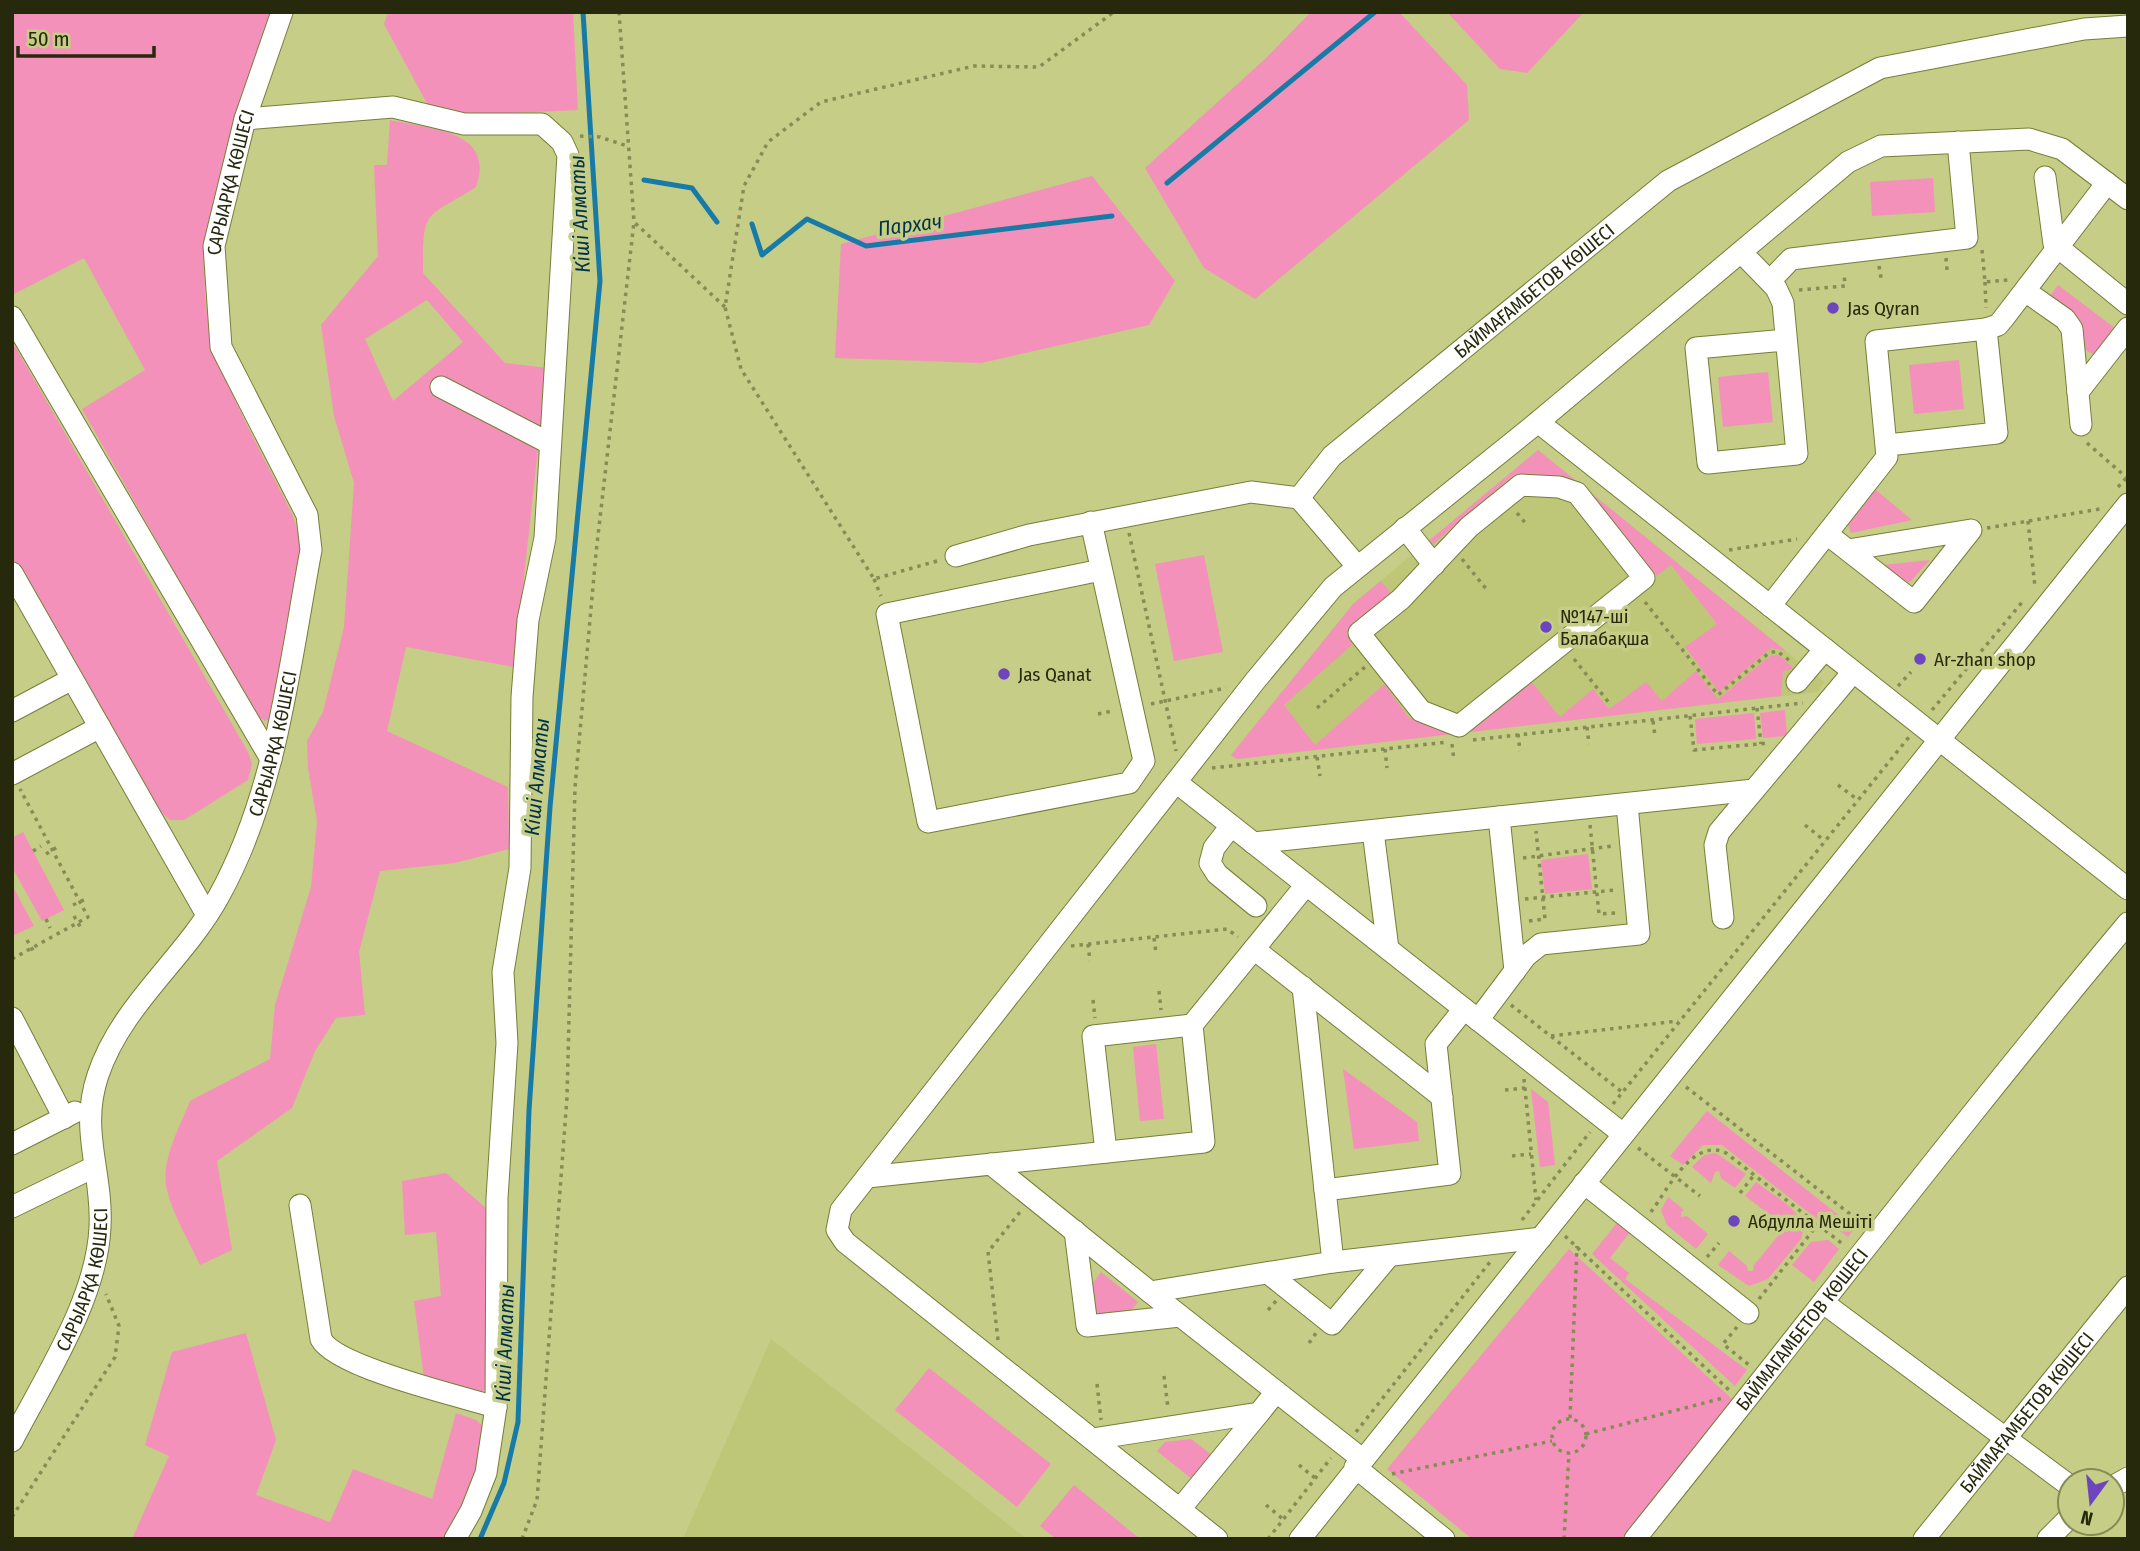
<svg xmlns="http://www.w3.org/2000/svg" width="2140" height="1551" font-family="'Fira Sans Condensed',sans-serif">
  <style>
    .built { fill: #bec777 }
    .green { fill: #f491ba; fill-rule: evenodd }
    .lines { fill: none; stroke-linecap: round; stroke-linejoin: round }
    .stream { stroke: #187aa6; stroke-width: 5 }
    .minor-casing { stroke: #777e39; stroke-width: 23 }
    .path { stroke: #878c56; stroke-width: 3.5; stroke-dasharray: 3.5 5; stroke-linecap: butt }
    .minor { stroke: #fff; stroke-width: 21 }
    .poi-dot { fill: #6d46be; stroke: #c5cd86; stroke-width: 2.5 }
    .labels { text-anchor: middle; stroke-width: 7; stroke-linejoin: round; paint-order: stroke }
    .street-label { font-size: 19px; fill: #27290c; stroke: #c5cd86 }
    .poi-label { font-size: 19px; fill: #27290c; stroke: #c5cd86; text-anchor: start }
    .water-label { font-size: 21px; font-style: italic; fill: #00334a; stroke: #c5cd86 }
  </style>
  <rect width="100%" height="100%" fill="#c5cd86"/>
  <!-- built -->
  <g class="built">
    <path d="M 1538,450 L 1824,682 L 1818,692 L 1236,759 L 1231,755 L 1354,603 Z"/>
    <path d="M 771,1339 L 850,1401 L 1027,1539 L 683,1539 Z"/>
  </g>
  <!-- green -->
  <g class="green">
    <path d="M 12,12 L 276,12 C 239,123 174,250 221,367 C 241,418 269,467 293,516 L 301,542 L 301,559 L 271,719 L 265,721 L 255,714 L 82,409 L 145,370 L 84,258 L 14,294 L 12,291 Z"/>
    <path d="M 388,12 L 573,12 L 578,110 L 474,115 L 430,109 L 384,24 Z"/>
    <path d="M 1311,12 L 1399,12 L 1467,85 L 1469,120 L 1255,299 L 1204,268 L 1145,168 L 1266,58 Z"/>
    <path d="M 1447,12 L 1584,12 L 1527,73 L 1500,69 Z"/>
    <path d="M 390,120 C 430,129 496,130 476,187 C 424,220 423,207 423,273 L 505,363 L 547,368 L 514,667 L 406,647 L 387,731 L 508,787 L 509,849 L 455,863 L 380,871 L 359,952 L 365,1015 L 336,1018 L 315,1051 L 292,1108 L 217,1161 L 232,1250 L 200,1265 C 189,1241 173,1215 167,1190 C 160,1161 180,1127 190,1101 L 270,1059 L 275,1005 L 311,887 L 317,821 L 308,768 L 307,741 L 323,712 L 344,627 L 354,483 L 334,416 L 321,325 L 378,256 L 374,165 L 387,165 ZM 427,300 L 463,342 L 393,401 L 365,339 Z"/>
    <path d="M 1092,176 L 1175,281 L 1149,325 L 981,363 L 835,358 L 841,244 Z"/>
    <path d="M 1933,178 L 1935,212 L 1872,216 L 1870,182 Z"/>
    <path d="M 2058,285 L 2120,332 L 2094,355 L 2084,349 L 2048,299 Z"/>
    <path d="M 12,341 L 248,752 L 252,764 L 248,780 L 184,820 L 170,820 L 159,810 L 12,558 Z"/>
    <path d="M 1959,360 L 1964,409 L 1914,414 L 1909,365 Z"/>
    <path d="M 1768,372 L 1773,422 L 1723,427 L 1718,377 Z"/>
    <path d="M 1538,450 L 1786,651 L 1771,648 L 1719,692 L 1685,647 L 1717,624 L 1671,565 L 1653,578 L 1585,492 L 1522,483 L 1514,475 L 1428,548 L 1425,544 Z"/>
    <path d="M 1876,490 L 1912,520 L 1851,533 L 1848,524 Z"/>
    <path d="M 1204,555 L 1223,652 L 1174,661 L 1155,564 Z"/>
    <path d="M 1930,560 L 1910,582 L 1903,581 L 1882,565 Z"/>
    <path d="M 1381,581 L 1394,597 L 1346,634 L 1353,644 L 1284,705 L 1315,745 L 1384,684 L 1409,718 L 1462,731 L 1530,680 L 1560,717 L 1593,689 L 1609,709 L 1646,682 L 1662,701 L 1696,671 L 1718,699 L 1770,656 L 1779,655 L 1794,669 L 1783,671 L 1781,696 L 1237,759 L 1231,755 L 1354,603 Z"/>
    <path d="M 1785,710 L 1787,736 L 1763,738 L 1760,713 Z"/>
    <path d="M 1754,713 L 1756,739 L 1697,744 L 1695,719 Z"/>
    <path d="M 23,832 L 64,910 L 42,921 L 12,867 L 12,838 Z"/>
    <path d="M 1588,854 L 1592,889 L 1545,894 L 1541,860 Z"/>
    <path d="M 12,885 L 34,926 L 12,936 Z"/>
    <path d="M 1156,1044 L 1164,1119 L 1140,1121 L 1133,1047 Z"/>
    <path d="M 1343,1069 L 1417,1122 L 1419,1141 L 1354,1149 Z"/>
    <path d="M 1531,1089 L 1548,1102 L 1555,1165 L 1540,1167 Z"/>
    <path d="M 1707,1111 L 1855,1228 L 1848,1237 L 1829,1223 L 1826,1226 L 1722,1145 L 1703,1145 L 1683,1165 L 1670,1156 Z"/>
    <path d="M 1716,1153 L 1746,1174 L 1735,1188 L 1721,1178 L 1719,1171 L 1715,1172 L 1711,1183 L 1692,1167 L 1704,1155 Z"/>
    <path d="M 446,1173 L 488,1210 L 486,1388 L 482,1392 L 424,1378 L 414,1301 L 441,1296 L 436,1232 L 405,1235 L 402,1181 Z"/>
    <path d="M 1756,1182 C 1773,1196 1811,1213 1801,1239 L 1768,1279 L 1749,1286 L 1718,1265 L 1729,1251 L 1747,1266 L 1748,1271 L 1753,1271 L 1754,1265 L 1782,1231 L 1788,1228 L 1745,1196 Z"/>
    <path d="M 1668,1197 L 1684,1210 L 1681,1212 L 1681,1217 L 1687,1216 L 1708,1234 L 1696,1249 L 1667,1225 L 1661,1210 Z"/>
    <path d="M 1621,1218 L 1630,1232 L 1610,1258 L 1629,1273 L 1625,1279 L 1747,1370 L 1735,1386 L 1592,1254 Z"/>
    <path d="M 1828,1240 L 1839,1249 L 1814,1282 L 1792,1265 L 1811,1242 Z"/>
    <path d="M 1569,1249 L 1733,1400 L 1621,1539 L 1472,1539 L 1387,1469 Z"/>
    <path d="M 1101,1272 L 1138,1302 L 1130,1312 L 1100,1314 L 1095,1311 L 1092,1284 Z"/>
    <path d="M 246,1333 L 276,1440 L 256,1495 L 330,1522 L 353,1469 L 432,1499 L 456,1413 L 476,1420 L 485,1428 C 483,1467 467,1508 443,1539 L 132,1539 L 169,1456 L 145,1445 L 172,1352 Z"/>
    <path d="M 929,1368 L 1051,1464 L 1017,1507 L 895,1410 Z"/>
    <path d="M 1191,1439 L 1213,1456 L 1193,1480 L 1157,1451 L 1165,1442 Z"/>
    <path d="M 1074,1485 L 1140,1539 L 1056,1539 L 1040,1526 Z"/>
  </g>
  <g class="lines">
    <!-- stream -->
    <g class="stream">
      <path d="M 644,180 L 692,188 L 717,222"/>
      <path d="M 1167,183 L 1375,12"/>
      <path d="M 752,224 L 762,255 L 807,219 L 866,246 L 1112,216"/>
      <path d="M 480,1539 L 504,1483 L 518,1422 L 529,1110 L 550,807 L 600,281 L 583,12"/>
    </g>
    <defs>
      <g id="minor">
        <path d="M 245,119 L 393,107 L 464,124 L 542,124 L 562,142 L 568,155 L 545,538 L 528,620 L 522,697 L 520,868 L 503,972 L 507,1043 L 497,1198 L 496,1407 L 486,1473 L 471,1511 L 455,1539"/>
        <path d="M 2045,177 L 2054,244 L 2128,304"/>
        <path d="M 1741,252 L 1776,288 L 1783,303 L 1797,454 L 1708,463 L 1696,348 L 1786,340"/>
        <path d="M 1770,281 L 1791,259 L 1967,238 L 1958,142"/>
        <path d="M 2025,291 L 2065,319 L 2072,329 L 2081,425"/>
        <path d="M 12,317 L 271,759"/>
        <path d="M 1986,329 L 1998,325 L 2003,319 L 2107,183"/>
        <path d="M 441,387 L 549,443"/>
        <path d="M 2078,392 L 2128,328"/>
        <path d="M 1538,422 L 2128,889"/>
        <path d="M 1521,485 L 1559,487 L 1577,493 L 1644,578 L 1459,726 L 1421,711 L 1359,633 L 1401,599 L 1469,527 Z"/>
        <path d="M 1299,498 L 1357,566"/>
        <path d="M 1091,522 L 1144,761 L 1129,783 L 928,822 L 887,614 L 1101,570"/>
        <path d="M 1405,528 L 1434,565"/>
        <path d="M 1827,534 L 1914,602 L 1971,530 L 1848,550"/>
        <path id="s1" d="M 956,556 L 1029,535 L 1251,492 L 1299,498 L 1332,456 L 1668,181 L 1880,68 L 2084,29 L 2128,26"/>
        <path d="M 12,573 L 207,915"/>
        <path d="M 1770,606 L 1887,457 L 1876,341 L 1986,329 L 1997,433 L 1888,445"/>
        <path d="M 1797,682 L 1825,649"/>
        <path d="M 12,711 L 72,679"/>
        <path d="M 12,774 L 100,727"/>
        <path d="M 1176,782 L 1623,1134"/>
        <path d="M 1499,817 L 1515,971"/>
        <path d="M 1231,826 L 1214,848 L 1210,863 L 1217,874 L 1256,906"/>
        <path d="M 1373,831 L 1388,949"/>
        <path d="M 1253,843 L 1754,790"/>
        <path d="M 1723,918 L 1715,845 L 1719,832 L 1853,672"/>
        <path d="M 1254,949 L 1442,1097"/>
        <path d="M 1303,987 L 1325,1190"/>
        <path d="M 12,1018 L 64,1118"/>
        <path d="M 1478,1020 L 1526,956 L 1541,944 L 1639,934 L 1627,804"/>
        <path d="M 12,1144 L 75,1112"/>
        <path d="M 1106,1152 L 1093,1036 L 1192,1025"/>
        <path d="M 991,1164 L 1150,1292 L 1333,1262 L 1325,1190 L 1450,1174 L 1436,1044 L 1464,1009"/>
        <path d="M 867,1177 L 1204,1142 L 1192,1025 L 1306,885"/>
        <path d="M 1584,1183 L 1748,1313"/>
        <path d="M 300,1205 L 321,1339 C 335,1367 462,1397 496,1407"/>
        <path d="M 12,1207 L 94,1167"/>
        <path d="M 1075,1231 L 1087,1326 L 1180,1316"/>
        <path d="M 1333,1262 L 1541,1238"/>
        <path d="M 1268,1273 L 1332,1324 L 1389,1256"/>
        <path d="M 1150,1292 L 1362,1459"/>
        <path d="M 1825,1304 L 2070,1486"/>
        <path d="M 1092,1439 L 1259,1413 L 1276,1392"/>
        <path id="s2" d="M 12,1441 C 45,1377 97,1299 100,1227 C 103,1172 79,1131 98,1075 C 122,1004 184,960 219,896 C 277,791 289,667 311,550 L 307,515 L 221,347 L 214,246 L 245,119 L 282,12"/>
        <path d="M 1355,1467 L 1444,1539"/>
        <path d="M 2112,1487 L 2128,1478"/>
        <path d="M 1180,1509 L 1259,1413"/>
        <path d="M 1217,1539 L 845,1242 L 837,1230 L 841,1210 L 1255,681 L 1333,587 L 1538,422 L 1848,162 L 1881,146 L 2029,139 L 2062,149 L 2128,199"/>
        <path d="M 1300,1539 L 2128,504"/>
        <path id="s3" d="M 1635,1539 C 1800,1334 1959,1125 2128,923"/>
        <path id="s4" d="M 1924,1539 L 2128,1287"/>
        <path d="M 2048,1539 L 2070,1517"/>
      </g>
    </defs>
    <!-- minor casing -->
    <use href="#minor" class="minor-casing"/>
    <!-- path -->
    <g class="path">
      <path d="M 619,12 L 634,222"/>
      <path d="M 580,136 L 600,137 L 627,146"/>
      <path d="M 1982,250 L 1985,282 L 2008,280"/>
      <path d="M 1946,258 L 1947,270"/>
      <path d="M 1879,266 L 1881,278"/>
      <path d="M 1985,282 L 1986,308"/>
      <path d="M 1799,290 L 1845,286 L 1844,273"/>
      <path d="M 2087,443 L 2126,477"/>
      <path d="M 2118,487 L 2128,476"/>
      <path d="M 1517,513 L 1527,525"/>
      <path d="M 2028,521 L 2035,587"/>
      <path d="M 1987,528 L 2100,509"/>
      <path d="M 1129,533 L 1176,751"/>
      <path d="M 1729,550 L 1797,539"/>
      <path d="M 1462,559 L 1487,590"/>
      <path d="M 937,561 L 874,579 L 741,369 L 725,307 L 744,186 L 768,142 L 821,102 L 974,66 L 1039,67 L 1114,12"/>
      <path d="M 874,579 L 881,596"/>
      <path d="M 1645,602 L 1718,695 L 1769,653 L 1777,651 L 1790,661"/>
      <path d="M 1574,659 L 1610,704"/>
      <path d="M 1898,686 L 1911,672"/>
      <path d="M 1151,704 L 1226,688"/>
      <path d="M 1317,708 L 1365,667"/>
      <path d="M 1757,708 L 1761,744"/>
      <path d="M 1932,710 L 2024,600"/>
      <path d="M 1098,714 L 1113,711"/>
      <path d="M 1690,716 L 1694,750 L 1769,743"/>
      <path d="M 1653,721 L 1655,736"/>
      <path d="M 1587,727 L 1589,744"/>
      <path d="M 1518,734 L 1520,751"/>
      <path d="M 1473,740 L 1803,703"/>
      <path d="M 1452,744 L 1454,760"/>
      <path d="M 1385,749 L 1387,768"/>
      <path d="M 1317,757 L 1320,776"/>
      <path d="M 1212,768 L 1448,742"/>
      <path d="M 1838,785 L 1858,800"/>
      <path d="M 1590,825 L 1599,914 L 1617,913"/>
      <path d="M 1805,825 L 1825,841"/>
      <path d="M 33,851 L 41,846"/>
      <path d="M 46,854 L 59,846"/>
      <path d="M 1523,858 L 1612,846"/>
      <path d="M 1525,899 L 1615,890"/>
      <path d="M 73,905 L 88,898"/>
      <path d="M 74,916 L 82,930"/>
      <path d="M 46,919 L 50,928"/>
      <path d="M 1529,921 L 1545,919 L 1536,831"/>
      <path d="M 1154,938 L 1156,953"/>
      <path d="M 27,940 L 35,954"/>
      <path d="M 1088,944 L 1090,961"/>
      <path d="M 1071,946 L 1227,929 L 1238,937"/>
      <path d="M 12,959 L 88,917 L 20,789"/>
      <path d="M 1159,991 L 1161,1010"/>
      <path d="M 1093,1000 L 1095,1018"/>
      <path d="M 1511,1005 L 1622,1092"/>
      <path d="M 1551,1036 L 1678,1021"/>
      <path d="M 1524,1079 L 1536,1200"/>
      <path d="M 1686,1087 L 1863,1224"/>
      <path d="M 1505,1090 L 1525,1088"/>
      <path d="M 1613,1104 L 1909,737"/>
      <path d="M 1638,1148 L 1700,1196"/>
      <path d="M 1512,1156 L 1531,1154"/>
      <path d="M 1740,1193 L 1754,1175"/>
      <path d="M 1651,1212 C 1668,1189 1693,1137 1726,1153 L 1844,1245"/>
      <path d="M 1522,1220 L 1590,1132"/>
      <path d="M 1565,1236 L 1730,1391"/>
      <path d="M 1707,1257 L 1719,1243"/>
      <path d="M 1759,1299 L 1818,1224"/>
      <path d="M 1268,1310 L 1276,1301"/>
      <path d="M 1737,1327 L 1723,1344 L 1749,1365"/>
      <path d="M 998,1340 L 988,1252 L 1020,1212"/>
      <path d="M 1309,1343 L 1316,1333"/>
      <path d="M 1164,1376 L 1168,1408"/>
      <path d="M 1097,1384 L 1101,1420"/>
      <path d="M 1570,1418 L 1577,1246"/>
      <circle cx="1569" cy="1436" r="17"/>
      <path d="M 1356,1432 L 1490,1262"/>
      <path d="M 1586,1434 L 1723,1398"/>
      <path d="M 1299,1465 L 1315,1478"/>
      <path d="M 1392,1474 L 1552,1441"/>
      <path d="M 1266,1505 L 1283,1519"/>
      <path d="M 12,1517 L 115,1357 L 119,1326 L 106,1294"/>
      <path d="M 522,1539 L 537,1500 L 567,1097 L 575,787 L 596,553 L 634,222 L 725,307"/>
      <path d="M 1268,1539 L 1331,1458"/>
      <path d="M 1564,1539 L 1569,1453"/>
    </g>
    <!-- minor -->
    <use href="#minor" class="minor"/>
  </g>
  <!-- markers -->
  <g class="poi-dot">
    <circle cx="1833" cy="308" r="7"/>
    <circle cx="1546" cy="627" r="7"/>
    <circle cx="1920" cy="659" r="7"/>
    <circle cx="1004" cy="674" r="7"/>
    <circle cx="1734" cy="1221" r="7"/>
  </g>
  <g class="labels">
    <!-- street labels -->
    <g class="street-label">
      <text dy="7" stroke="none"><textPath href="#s2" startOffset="1354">САРЫАРҚА КӨШЕСІ</textPath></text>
      <text dy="7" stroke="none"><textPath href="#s1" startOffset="665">БАЙМАҒАМБЕТОВ КӨШЕСІ</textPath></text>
      <text dy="7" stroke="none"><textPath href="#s2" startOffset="766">САРЫАРҚА КӨШЕСІ</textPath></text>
      <text dy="7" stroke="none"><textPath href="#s2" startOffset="178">САРЫАРҚА КӨШЕСІ</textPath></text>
      <text dy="7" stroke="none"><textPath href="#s3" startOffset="268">БАЙМАГАМБЕТОВ КӨШЕСІ</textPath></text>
      <text dy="7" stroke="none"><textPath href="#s4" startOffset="163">БАЙМАҒАМБЕТОВ КӨШЕСІ</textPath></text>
    </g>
    <!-- poi labels -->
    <g class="poi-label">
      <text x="1847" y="315">Jas Qyran</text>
      <text x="1560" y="623">№147-ші<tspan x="1560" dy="22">Балабақша</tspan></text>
      <text x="1934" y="666">Ar-zhan shop</text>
      <text x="1018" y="681">Jas Qanat</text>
      <text x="1748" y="1228">Абдулла Мешіті</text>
    </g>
    <!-- water labels -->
    <g class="water-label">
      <text transform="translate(580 214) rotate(-93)" y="7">Кіші Алматы</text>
      <text transform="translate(910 225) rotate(-7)" y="7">Пархач</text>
      <text transform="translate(537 777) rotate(-85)" y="7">Кіші Алматы</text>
      <text transform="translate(505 1343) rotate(-88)" y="7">Кіші Алматы</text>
    </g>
  </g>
  <!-- border -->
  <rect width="2140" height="1551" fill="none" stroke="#27290c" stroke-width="28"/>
  <!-- north arrow -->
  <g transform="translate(2091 1502) rotate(195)"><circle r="33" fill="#c5cd86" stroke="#868b55" stroke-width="2"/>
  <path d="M0-5L12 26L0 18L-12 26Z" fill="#6d46be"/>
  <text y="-10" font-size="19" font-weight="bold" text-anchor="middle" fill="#27290c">N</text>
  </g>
  <!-- scale -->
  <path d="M18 46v10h136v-10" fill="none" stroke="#27290c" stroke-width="3.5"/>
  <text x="28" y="46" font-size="21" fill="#27290c" stroke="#c5cd86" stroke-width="5" paint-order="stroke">50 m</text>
</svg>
